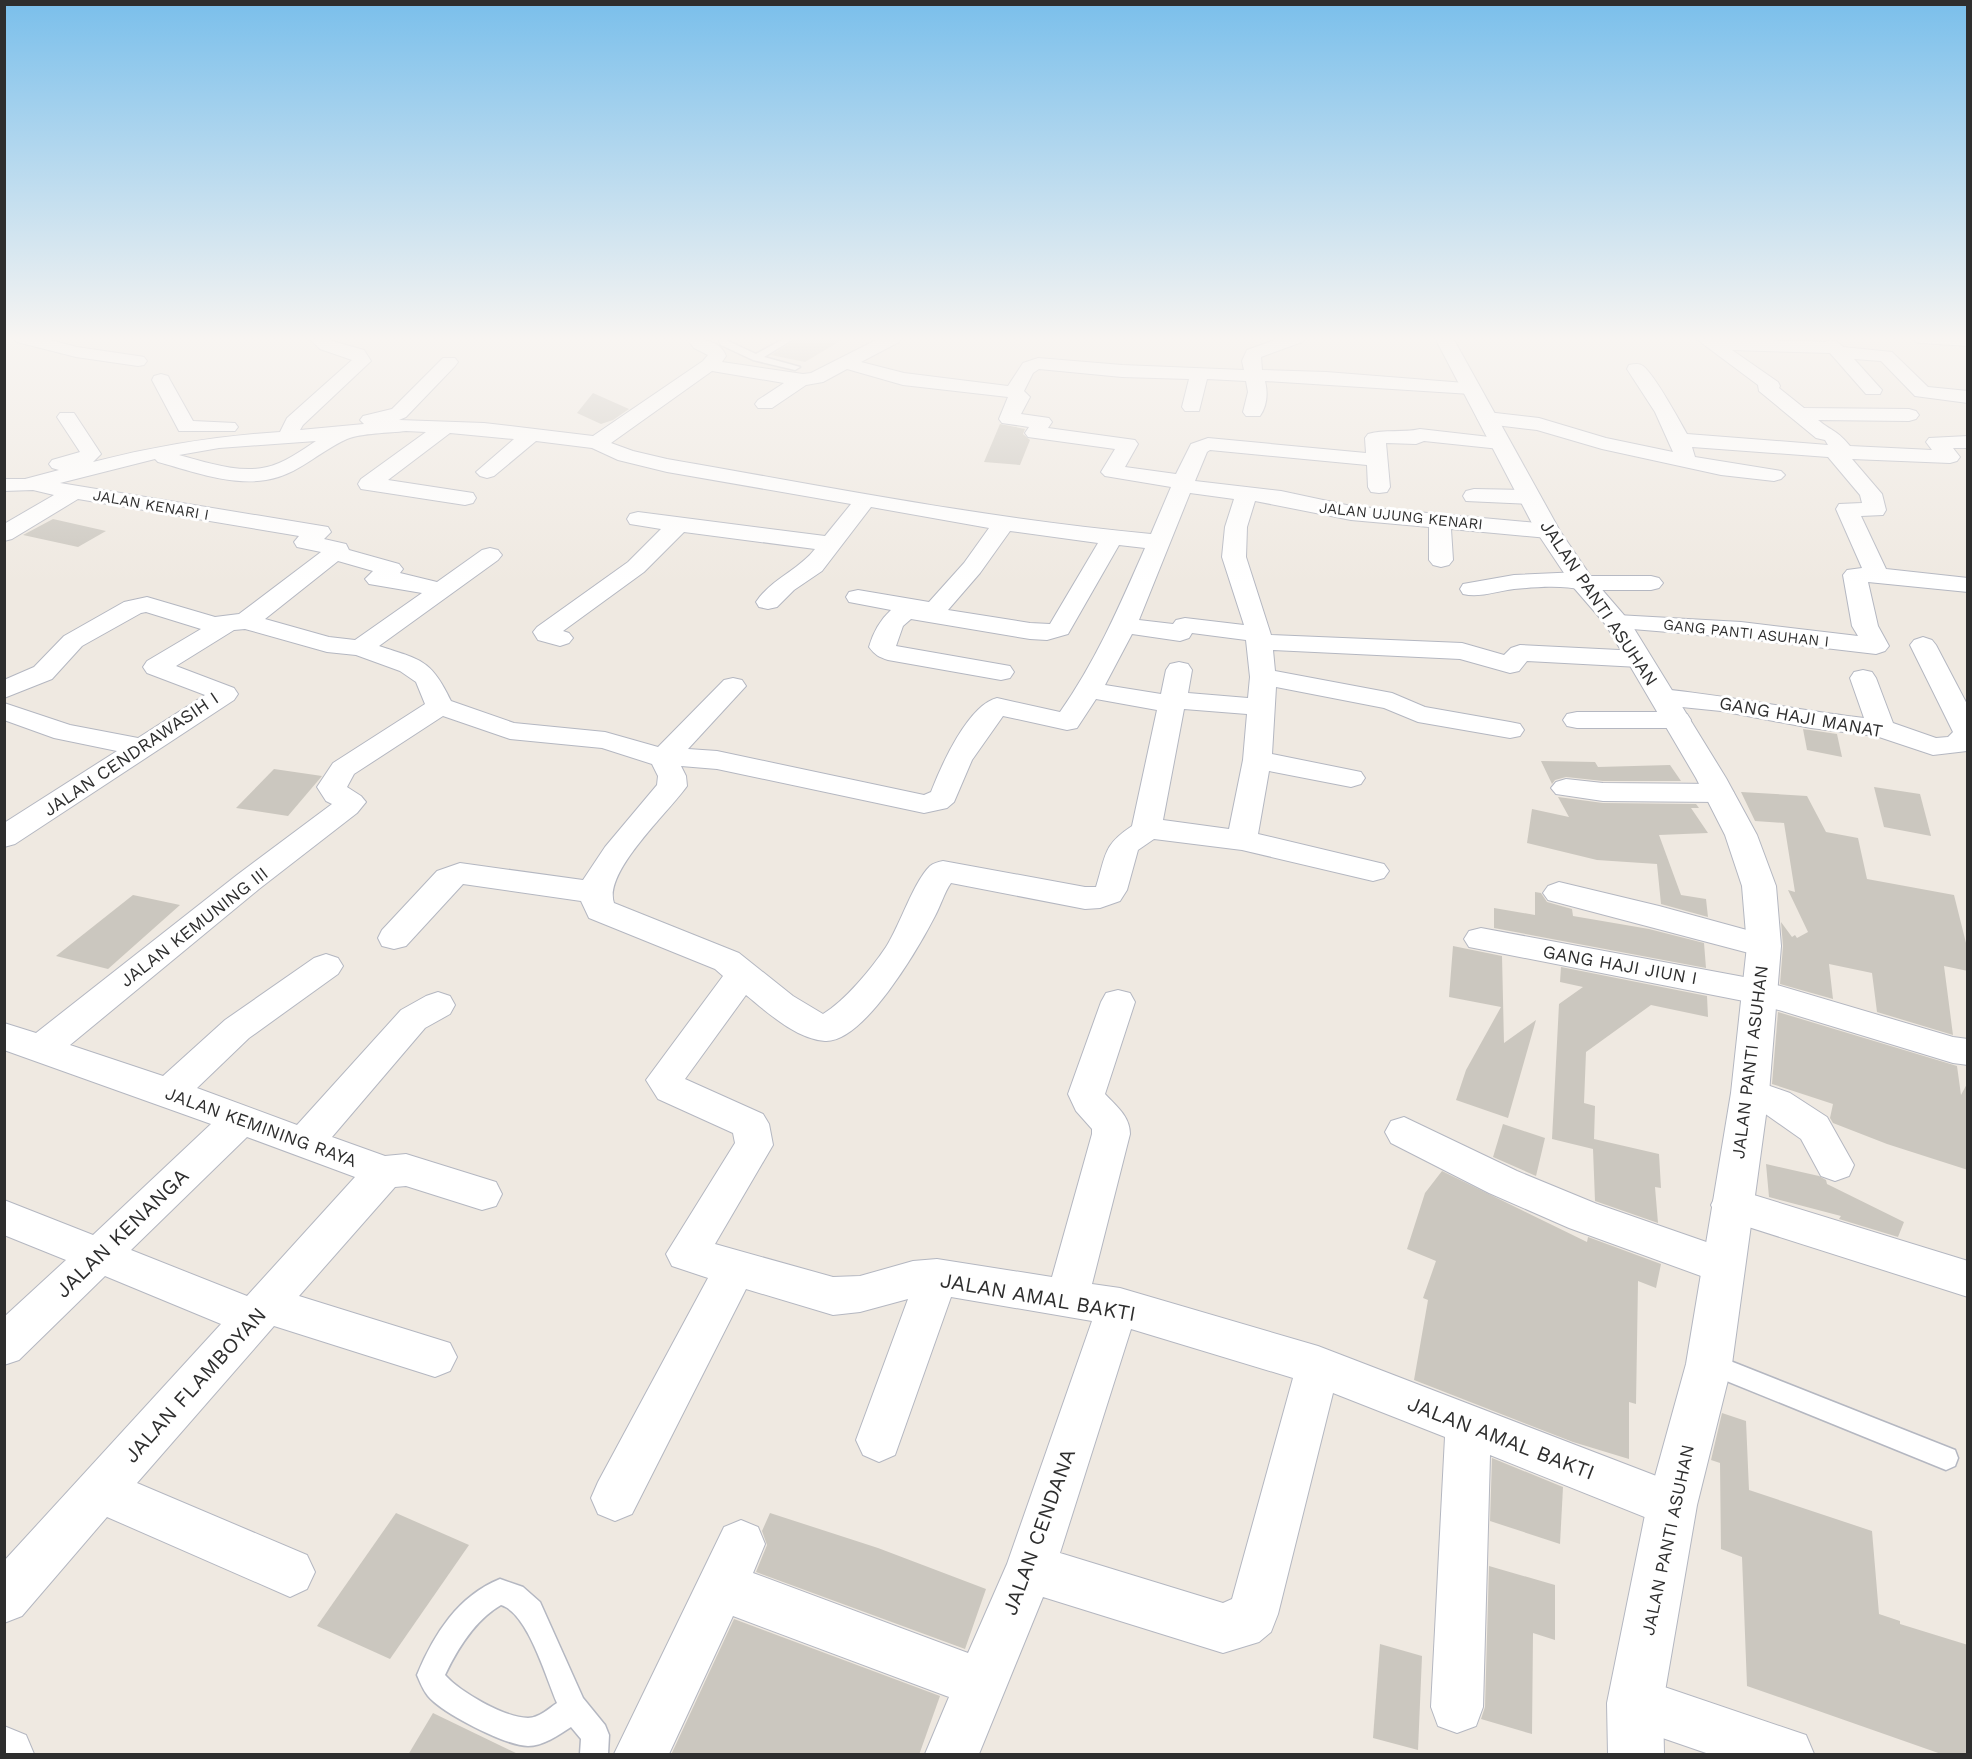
<svg xmlns="http://www.w3.org/2000/svg" width="1972" height="1759" font-family="'Work Sans',sans-serif">
  <style>
    .building { fill: #cbc7bf }
    .lines { fill: none; stroke-linecap: round; stroke-linejoin: round }
    .lane-casing { stroke: #b4b7c1; stroke-width: 3 }
    .street-casing { stroke: #b4b7c1; stroke-width: 2 }
    .secondary-casing { stroke: #b4b7c1; stroke-width: 2 }
    .lane { fill: #fff; fill-rule: evenodd }
    .street { fill: #fff; fill-rule: evenodd }
    .secondary { fill: #fff; fill-rule: evenodd }
    .labels { text-anchor: middle; stroke-width: 6; stroke-linejoin: round; paint-order: stroke }
    .far-street-label { font-size: 15px; fill: #2e2e2e; stroke: #fff }
    .street-label { font-size: 18px; fill: #2e2e2e; stroke: #fff }
    .near-street-label { font-size: 21px; fill: #2e2e2e; stroke: #fff }
  </style>
  <rect width="100%" height="100%" fill="#efe9e1"/>
  <!-- building -->
  <g class="building">
    <path d="M 798,338 L 845,338 L 805,362 L 771,355 Z"/>
    <path d="M 593,393 L 629,409 L 613,420 L 601,424 L 577,413 Z"/>
    <path d="M 1000,424 L 1025,429 L 1023,434 L 1030,440 L 1020,465 L 984,462 Z"/>
    <path d="M 53,519 L 106,531 L 78,547 L 23,535 Z"/>
    <path d="M 1803,729 L 1837,734 L 1842,757 L 1807,750 Z"/>
    <path d="M 1541,761 L 1595,762 L 1598,767 L 1670,765 L 1681,781 L 1603,781 L 1566,777 L 1555,780 L 1552,784 Z"/>
    <path d="M 274,769 L 322,776 L 288,816 L 236,808 Z"/>
    <path d="M 1874,787 L 1920,794 L 1931,836 L 1884,827 Z"/>
    <path d="M 1741,792 L 1807,796 L 1826,832 L 1858,838 L 1867,879 L 1954,895 L 1968,951 L 1968,971 L 1944,966 L 1953,1035 L 1877,1012 L 1872,973 L 1829,964 L 1833,999 L 1780,984 L 1783,946 L 1781,922 L 1792,937 L 1795,935 L 1797,938 L 1808,932 L 1788,890 L 1795,892 L 1784,823 L 1755,821 Z"/>
    <path d="M 1558,797 L 1603,803 L 1696,804 L 1699,808 L 1691,808 L 1708,833 L 1659,835 L 1681,895 L 1706,899 L 1708,917 L 1661,904 L 1657,864 L 1597,860 L 1527,843 L 1532,809 L 1569,817 Z"/>
    <path d="M 1535,892 L 1541,893 L 1547,902 L 1572,909 L 1573,916 L 1649,929 L 1704,943 L 1706,968 L 1494,928 L 1494,908 L 1535,915 Z"/>
    <path d="M 133,895 L 180,905 L 108,969 L 56,956 Z"/>
    <path d="M 1453,946 L 1502,956 L 1504,1043 L 1536,1020 L 1508,1118 L 1456,1100 L 1466,1070 L 1501,1007 L 1449,997 Z"/>
    <path d="M 1561,967 L 1707,996 L 1708,1017 L 1651,1005 L 1586,1052 L 1584,1103 L 1595,1106 L 1594,1139 L 1659,1154 L 1661,1188 L 1655,1187 L 1658,1223 L 1595,1201 L 1593,1149 L 1552,1139 L 1559,1004 L 1583,987 L 1560,982 Z"/>
    <path d="M 1778,1012 L 1957,1066 L 1961,1095 L 1968,1082 L 1968,1170 L 1887,1144 L 1833,1123 L 1830,1118 L 1833,1104 L 1772,1084 Z"/>
    <path d="M 1503,1124 L 1545,1138 L 1536,1176 L 1493,1157 Z"/>
    <path d="M 1766,1164 L 1819,1176 L 1826,1180 L 1827,1184 L 1904,1222 L 1898,1237 L 1839,1219 L 1841,1216 L 1769,1197 Z"/>
    <path d="M 1442,1171 L 1587,1242 L 1588,1237 L 1661,1264 L 1656,1288 L 1638,1281 L 1636,1404 L 1629,1402 L 1629,1459 L 1573,1442 L 1414,1380 L 1428,1300 L 1423,1298 L 1436,1261 L 1407,1249 L 1425,1193 Z"/>
    <path d="M 1722,1413 L 1746,1421 L 1749,1490 L 1872,1531 L 1879,1614 L 1900,1621 L 1900,1624 L 1968,1645 L 1968,1755 L 1944,1755 L 1747,1686 L 1742,1557 L 1721,1549 L 1720,1463 L 1711,1460 Z"/>
    <path d="M 1492,1458 L 1563,1487 L 1560,1544 L 1490,1521 Z"/>
    <path d="M 396,1513 L 469,1545 L 390,1659 L 317,1626 Z"/>
    <path d="M 770,1513 L 878,1548 L 986,1589 L 965,1649 L 756,1572 L 767,1545 L 762,1531 Z"/>
    <path d="M 1489,1566 L 1555,1585 L 1555,1640 L 1533,1633 L 1532,1734 L 1481,1719 L 1485,1707 Z"/>
    <path d="M 734,1619 L 940,1696 L 919,1755 L 671,1755 Z"/>
    <path d="M 1380,1644 L 1422,1656 L 1418,1750 L 1373,1738 Z"/>
    <path d="M 433,1713 L 520,1755 L 408,1755 Z"/>
  </g>
  <g class="lines">
    <defs>
      <g id="lane">
        <path d="M 718,338 L 726,338 L 728,341 L 756,354 L 785,338 L 795,338 L 764,357 L 800,367 L 795,370 L 753,360 L 721,345 Z"/>
        <path d="M 1710,1353 L 1955,1450 L 1958,1458 L 1955,1466 L 1946,1470 L 1702,1371 L 1699,1364 L 1702,1357 Z"/>
        <path d="M 500,1579 L 523,1587 L 540,1602 L 583,1698 L 605,1725 L 609,1735 L 608,1754 L 580,1754 L 581,1739 L 571,1727 C 559,1735 543,1746 528,1746 C 506,1746 442,1713 428,1696 C 423,1690 420,1682 417,1675 C 434,1634 458,1596 500,1579 ZM 501,1605 C 528,1613 546,1678 557,1703 C 548,1709 539,1718 528,1718 C 505,1718 460,1692 445,1675 C 458,1648 475,1620 501,1605 Z"/>
      </g>
      <g id="street">
        <path d="M 14,338 L 42,338 L 77,347 L 138,356 L 144,357 L 147,361 L 144,365 L 138,366 L 76,357 L 17,342 Z"/>
        <path d="M 313,338 L 333,338 L 332,341 L 364,350 L 371,361 L 303,425 L 300,430 L 364,424 L 360,420 L 363,416 L 392,409 L 443,358 L 455,358 L 458,362 L 455,366 L 406,417 L 399,420 L 484,423 L 593,436 L 703,361 L 708,355 L 694,348 L 686,338 C 701,338 721,341 726,356 L 722,362 L 803,374 L 811,373 L 880,338 L 902,338 L 899,342 L 861,362 L 904,373 L 1008,386 L 1023,363 L 1038,358 L 1122,365 L 1244,370 L 1242,361 L 1247,350 L 1280,338 L 1305,338 L 1302,342 L 1261,357 L 1262,370 L 1326,372 L 1478,384 L 1480,388 L 1478,392 L 1471,394 L 1265,381 C 1268,393 1267,406 1260,416 L 1246,416 L 1243,412 L 1248,392 L 1246,381 L 1207,379 L 1199,411 L 1185,411 L 1182,407 L 1189,379 L 1122,377 L 1039,369 L 1033,373 L 1024,391 L 1030,397 L 1021,414 L 1049,418 L 1052,422 L 1048,428 L 1135,440 L 1138,444 L 1125,467 L 1176,474 L 1191,444 L 1208,438 L 1366,453 L 1365,438 L 1368,434 C 1385,429 1403,433 1420,429 L 1507,439 L 1510,443 L 1507,447 L 1500,449 L 1424,441 L 1416,444 L 1386,443 L 1390,487 L 1387,492 L 1379,493 L 1371,492 L 1368,487 L 1367,465 L 1210,450 L 1207,452 L 1195,481 L 1281,491 L 1351,506 L 1548,524 L 1556,526 L 1559,531 L 1556,536 L 1548,538 L 1451,529 L 1453,560 L 1449,565 L 1441,567 L 1433,565 L 1429,560 L 1429,527 L 1351,520 L 1255,501 L 1247,527 L 1246,557 L 1271,635 L 1462,643 L 1504,655 L 1511,648 L 1520,645 L 1639,651 L 1648,654 L 1652,659 L 1648,664 L 1639,667 L 1527,661 L 1519,671 L 1510,673 L 1460,659 L 1273,650 L 1275,671 L 1392,693 L 1425,707 L 1510,722 L 1520,724 L 1524,730 L 1520,736 L 1510,738 L 1418,722 L 1384,708 L 1276,687 L 1272,754 L 1361,772 L 1365,778 L 1361,784 L 1351,787 L 1269,771 L 1258,834 L 1384,864 L 1389,871 L 1384,878 L 1373,881 L 1242,850 L 1154,839 L 1138,850 L 1127,890 L 1120,901 L 1100,908 L 1085,909 L 951,883 C 944,893 941,905 935,916 C 919,947 864,1043 825,1041 C 796,1039 767,1012 746,995 L 685,1079 L 763,1114 L 769,1124 L 773,1145 L 715,1244 L 833,1277 L 860,1276 L 913,1261 L 937,1259 L 1052,1277 L 1092,1134 L 1092,1129 L 1076,1111 L 1068,1094 L 1101,1002 L 1106,993 L 1118,990 L 1130,993 L 1135,1002 L 1105,1094 C 1116,1106 1130,1116 1130,1134 L 1092,1284 L 1120,1288 L 1318,1346 L 1672,1482 L 1689,1488 L 1696,1505 L 1689,1522 L 1672,1528 L 1490,1455 L 1483,1707 L 1476,1726 L 1457,1733 L 1438,1726 L 1431,1707 L 1445,1437 L 1333,1393 L 1278,1614 L 1271,1632 L 1259,1642 L 1223,1653 L 1043,1597 L 979,1754 L 925,1754 L 949,1697 L 733,1616 L 669,1754 L 614,1754 L 724,1527 L 741,1520 L 758,1527 L 765,1544 L 753,1573 L 968,1653 L 1007,1564 L 1092,1321 L 951,1297 L 895,1455 L 879,1462 L 863,1455 L 856,1440 L 908,1299 L 860,1312 L 833,1315 L 746,1289 L 632,1514 L 615,1521 L 598,1514 L 591,1498 L 598,1482 L 708,1278 L 672,1266 L 666,1254 L 735,1143 L 733,1133 L 658,1099 L 646,1080 L 723,976 L 715,969 L 589,918 L 581,901 L 463,884 L 406,946 L 394,949 L 382,946 L 378,938 L 382,930 L 437,871 L 460,863 L 583,880 L 605,847 L 657,785 L 658,776 L 652,764 L 602,748 L 510,739 L 443,716 L 354,774 L 347,787 L 361,796 L 366,802 L 357,813 L 259,889 L 70,1045 L 163,1076 L 225,1020 L 314,958 L 326,954 L 338,958 L 343,966 L 338,974 L 249,1038 L 197,1088 L 297,1125 L 401,1010 L 426,996 L 438,992 L 450,996 L 455,1005 L 450,1014 L 425,1028 L 332,1137 L 385,1156 L 406,1154 L 496,1182 L 502,1194 L 496,1206 L 482,1210 L 406,1186 L 395,1187 L 299,1296 L 450,1343 L 457,1357 L 450,1371 L 435,1377 L 274,1326 L 137,1483 L 307,1555 L 315,1572 L 307,1589 L 290,1597 L 107,1517 L 22,1616 L 4,1623 L 4,1561 L 221,1324 L 105,1276 L 19,1360 L 4,1365 L 4,1317 L 66,1260 L 4,1235 L 4,1200 L 93,1235 L 211,1124 L 4,1050 L 4,1023 L 36,1033 L 237,875 L 332,804 L 326,801 L 317,787 L 333,763 L 425,704 L 416,682 L 400,671 L 356,655 L 327,652 L 245,629 L 234,630 L 176,666 L 234,688 L 238,694 L 234,700 L 15,844 L 4,847 L 4,823 L 117,751 L 54,738 L 4,720 L 4,703 L 70,725 L 138,738 L 205,695 L 147,673 L 143,667 L 147,661 L 201,629 L 146,612 L 141,613 L 82,646 L 52,679 L 4,698 L 4,680 L 34,667 L 64,636 L 124,602 L 147,597 L 215,617 L 239,614 L 321,552 L 297,547 L 294,542 L 299,536 L 78,499 L 12,539 L 4,541 L 4,524 L 54,495 L 33,490 L 4,491 L 4,479 L 25,479 L 59,470 L 52,468 L 49,464 L 52,460 L 80,452 L 57,417 L 60,413 L 74,413 L 101,454 L 93,462 C 155,446 216,436 280,432 L 287,418 L 352,360 L 320,349 L 311,340 ZM 847,369 L 903,385 L 1008,397 L 999,419 L 1002,423 L 1029,427 L 1025,433 L 1028,437 L 1115,449 L 1101,472 L 1105,476 L 1171,487 L 1151,534 C 988,519 829,487 667,459 L 633,451 L 611,443 L 712,371 L 784,383 L 758,400 L 755,404 L 758,408 L 772,408 L 806,385 L 823,382 ZM 406,431 L 426,432 L 361,479 L 358,484 L 361,489 L 465,505 L 473,503 L 476,498 L 473,493 L 388,480 L 450,433 L 514,439 L 476,472 L 480,476 L 487,478 L 494,476 L 536,441 L 592,448 L 618,460 L 667,472 L 851,504 L 825,536 L 638,512 L 630,514 L 627,519 L 630,524 L 661,529 L 628,562 L 537,627 L 533,632 L 538,640 L 560,646 L 569,643 L 573,638 L 569,633 L 563,631 L 644,572 L 684,532 L 815,549 C 799,570 771,579 756,602 L 759,607 L 768,609 L 777,607 L 794,590 L 822,571 L 871,507 L 989,528 L 964,563 L 929,602 L 858,590 L 849,592 L 846,597 L 849,602 L 891,610 C 880,620 873,633 869,647 C 875,655 879,657 888,660 L 1001,680 L 1010,678 L 1014,672 L 1010,666 L 896,646 L 903,626 L 911,619 L 1030,639 L 1047,640 L 1068,634 L 1119,545 L 1145,548 C 1120,605 1096,661 1060,712 L 997,698 C 968,705 941,766 931,792 L 924,795 L 717,751 L 688,749 L 746,686 L 742,680 L 733,678 L 724,680 L 658,747 L 605,732 L 514,723 L 451,701 C 431,659 421,660 379,646 L 498,560 L 502,555 L 498,550 L 490,548 L 482,550 L 437,582 L 400,573 L 403,569 L 399,564 L 349,550 L 346,544 L 324,539 L 331,532 L 328,527 L 60,483 L 155,459 L 158,462 C 191,471 231,486 266,480 C 298,475 318,452 347,439 C 361,433 390,433 406,431 ZM 316,441 C 301,451 284,463 267,467 C 239,474 206,462 179,455 L 219,448 ZM 1190,493 L 1234,499 L 1225,527 L 1222,557 L 1244,625 L 1185,618 L 1176,620 L 1173,624 L 1139,620 ZM 1010,531 L 1098,543 L 1050,624 L 1030,623 L 948,610 L 980,573 ZM 338,561 L 373,571 L 365,579 L 369,584 L 422,593 L 355,640 L 329,637 L 265,619 ZM 1192,633 L 1246,640 L 1250,677 L 1248,698 L 1188,693 L 1192,670 L 1188,664 L 1179,662 L 1170,664 L 1166,670 L 1161,694 L 1105,685 L 1132,634 L 1180,641 L 1189,638 ZM 1096,699 L 1157,710 L 1132,826 C 1103,845 1106,855 1096,887 L 1085,887 L 943,861 C 938,862 934,863 930,866 C 914,881 900,925 886,947 C 872,968 845,1001 823,1014 L 793,996 L 739,953 L 614,903 C 603,872 669,812 687,786 L 686,776 L 681,766 L 717,769 L 924,813 L 947,808 L 954,802 L 972,760 L 1003,716 L 1067,730 L 1077,728 ZM 1184,709 L 1247,714 L 1243,760 L 1229,829 L 1163,820 ZM 247,1137 L 355,1177 L 247,1296 L 131,1250 ZM 1131,1329 L 1293,1378 L 1232,1599 L 1223,1603 L 1060,1553 Z"/>
        <path d="M 1695,338 L 1825,342 C 1832,338 1838,341 1843,347 L 1892,352 L 1928,387 L 1968,391 L 1968,403 L 1915,396 L 1881,361 L 1854,359 L 1882,390 L 1880,394 L 1866,394 L 1830,353 L 1732,350 L 1778,382 L 1780,386 L 1779,388 L 1804,408 L 1909,409 L 1916,411 L 1919,415 L 1916,419 L 1909,421 L 1818,420 C 1833,432 1837,430 1850,446 L 1932,450 L 1926,442 L 1929,438 L 1968,436 L 1968,448 L 1953,448 L 1960,457 L 1957,461 L 1950,463 L 1852,459 L 1882,494 L 1886,510 L 1883,515 L 1861,516 L 1886,569 L 1968,578 L 1968,592 L 1868,582 L 1878,626 L 1889,646 L 1885,651 L 1876,654 L 1741,638 L 1608,627 L 1605,622 L 1608,617 L 1617,615 L 1741,622 L 1858,636 L 1852,626 L 1843,575 L 1847,570 L 1862,568 L 1836,509 L 1839,504 L 1862,503 L 1860,495 L 1828,457 L 1692,447 L 1695,457 L 1781,471 L 1785,475 L 1781,479 L 1774,481 L 1721,475 L 1602,449 L 1537,430 L 1487,424 L 1480,422 L 1477,418 L 1480,414 L 1487,412 L 1539,418 L 1606,438 L 1673,452 L 1655,412 L 1627,369 L 1629,365 C 1634,364 1639,363 1643,366 C 1655,375 1679,420 1687,434 L 1828,445 L 1825,440 L 1816,438 L 1759,391 L 1758,385 Z"/>
        <path d="M 1913,338 L 1968,338 L 1968,346 L 1922,343 L 1916,342 Z"/>
        <path d="M 161,374 L 168,376 L 170,380 L 193,421 L 235,423 L 238,427 L 235,431 L 179,431 L 152,380 L 154,376 Z"/>
        <path d="M 1474,489 L 1529,490 L 1537,492 L 1540,497 L 1537,502 L 1529,504 L 1466,501 L 1463,496 L 1466,491 Z"/>
        <path d="M 1580,572 L 1590,576 L 1651,576 L 1659,578 L 1663,583 L 1659,588 L 1651,590 L 1583,590 C 1562,585 1537,587 1514,589 C 1497,591 1480,598 1463,594 L 1460,589 L 1463,584 L 1514,575 Z"/>
        <path d="M 1923,637 L 1932,640 L 1936,645 L 1968,706 L 1967,751 L 1933,755 L 1876,736 L 1811,728 L 1721,711 L 1662,705 L 1653,703 L 1649,697 L 1653,691 L 1662,689 C 1730,696 1796,710 1864,718 L 1850,678 L 1854,672 L 1863,670 L 1872,672 L 1876,678 L 1893,723 L 1936,738 L 1948,737 L 1953,732 L 1910,645 L 1914,640 Z"/>
        <path d="M 1577,712 L 1677,712 L 1687,714 L 1691,720 L 1687,726 L 1677,728 L 1577,728 L 1567,726 L 1563,720 L 1567,714 Z"/>
        <path d="M 1566,779 L 1603,783 L 1719,784 L 1729,787 L 1734,793 L 1729,799 L 1719,802 L 1603,801 L 1556,794 L 1551,788 L 1556,782 Z"/>
        <path d="M 1559,882 L 1659,906 L 1776,938 L 1781,946 L 1776,954 L 1764,957 L 1548,900 L 1543,893 L 1548,886 Z"/>
        <path d="M 1481,928 L 1760,980 L 1953,1037 L 1968,1039 L 1968,1065 L 1953,1063 L 1759,1004 L 1469,947 L 1464,939 L 1469,931 Z"/>
        <path d="M 1750,1079 L 1790,1093 L 1827,1117 L 1854,1165 L 1849,1176 L 1835,1181 L 1821,1176 L 1801,1139 L 1764,1113 L 1737,1103 L 1732,1093 L 1737,1083 Z"/>
        <path d="M 1404,1117 L 1517,1171 L 1597,1204 L 1738,1253 L 1744,1266 L 1738,1279 L 1723,1284 L 1569,1228 L 1489,1193 L 1391,1143 L 1385,1132 L 1391,1121 Z"/>
        <path d="M 1731,1188 L 1968,1261 L 1968,1297 L 1717,1217 L 1711,1205 L 1717,1193 Z"/>
        <path d="M 1635,1677 L 1806,1735 L 1814,1754 L 1709,1754 L 1616,1722 L 1609,1703 L 1616,1684 Z"/>
        <path d="M 4,1726 L 26,1735 L 34,1754 L 4,1754 Z"/>
      </g>
      <path id="secondary" d="M 1435,338 L 1453,338 L 1560,531 L 1592,578 L 1630,622 L 1726,778 L 1757,835 L 1776,886 L 1781,946 L 1769,1093 L 1732,1364 L 1697,1505 L 1663,1703 L 1664,1754 L 1608,1754 L 1607,1703 L 1647,1505 L 1686,1364 L 1731,1093 L 1747,946 L 1742,886 L 1725,835 L 1696,778 L 1606,625 L 1574,588 L 1536,531 Z"/>
    </defs>
    <!-- lane casing -->
    <use href="#lane" class="lane-casing"/>
    <!-- street casing -->
    <use href="#street" class="street-casing"/>
    <!-- secondary casing -->
    <use href="#secondary" class="secondary-casing"/>
    <!-- lane -->
    <use href="#lane" class="lane"/>
    <!-- street -->
    <use href="#street" class="street"/>
    <!-- secondary -->
    <use href="#secondary" class="secondary"/>
  </g>
  <!-- sky -->
  <linearGradient id="sky" x2="0" y2="1"><stop stop-color="#7abfeb"/><stop offset="0.58" stop-color="#f8f5f2"/><stop offset="1" stop-color="#f8f5f2" stop-opacity="0"/></linearGradient>
  <rect width="1972" height="584" fill="url(#sky)"/>
  <g class="labels">
    <!-- far-street labels -->
    <g class="far-street-label">
      <text transform="translate(151 505) rotate(10)" y="5">JALAN KENARI I</text>
      <text transform="translate(1401 516) rotate(6)" y="5">JALAN UJUNG KENARI</text>
      <text transform="translate(1746 633) rotate(6)" y="5">GANG PANTI ASUHAN I</text>
    </g>
    <!-- street labels -->
    <g class="street-label">
      <text transform="translate(1599 603) rotate(56)" y="6">JALAN PANTI ASUHAN</text>
      <text transform="translate(1801 717) rotate(10)" y="6">GANG HAJI MANAT</text>
      <text transform="translate(131 754) rotate(-34)" y="6">JALAN CENDRAWASIH I</text>
      <text transform="translate(194 927) rotate(-38)" y="6">JALAN KEMUNING III</text>
      <text transform="translate(1620 965) rotate(10)" y="6">GANG HAJI JIUN I</text>
      <text transform="translate(1750 1062) rotate(-83)" y="6">JALAN PANTI ASUHAN</text>
      <text transform="translate(261 1127) rotate(20)" y="6">JALAN KEMINING RAYA</text>
      <text transform="translate(1668 1540) rotate(-78)" y="6">JALAN PANTI ASUHAN</text>
    </g>
    <!-- near-street labels -->
    <g class="near-street-label">
      <text transform="translate(122 1233) rotate(-44)" y="7">JALAN KENANGA</text>
      <text transform="translate(1038 1297) rotate(10)" y="7">JALAN AMAL BAKTI</text>
      <text transform="translate(195 1385) rotate(-48)" y="7">JALAN FLAMBOYAN</text>
      <text transform="translate(1501 1438) rotate(21)" y="7">JALAN AMAL BAKTI</text>
      <text transform="translate(1039 1532) rotate(-70)" y="7">JALAN CENDANA</text>
    </g>
  </g>
  <!-- border -->
  <rect width="1972" height="1759" fill="none" stroke="#2e2e2e" stroke-width="12"/>
</svg>
